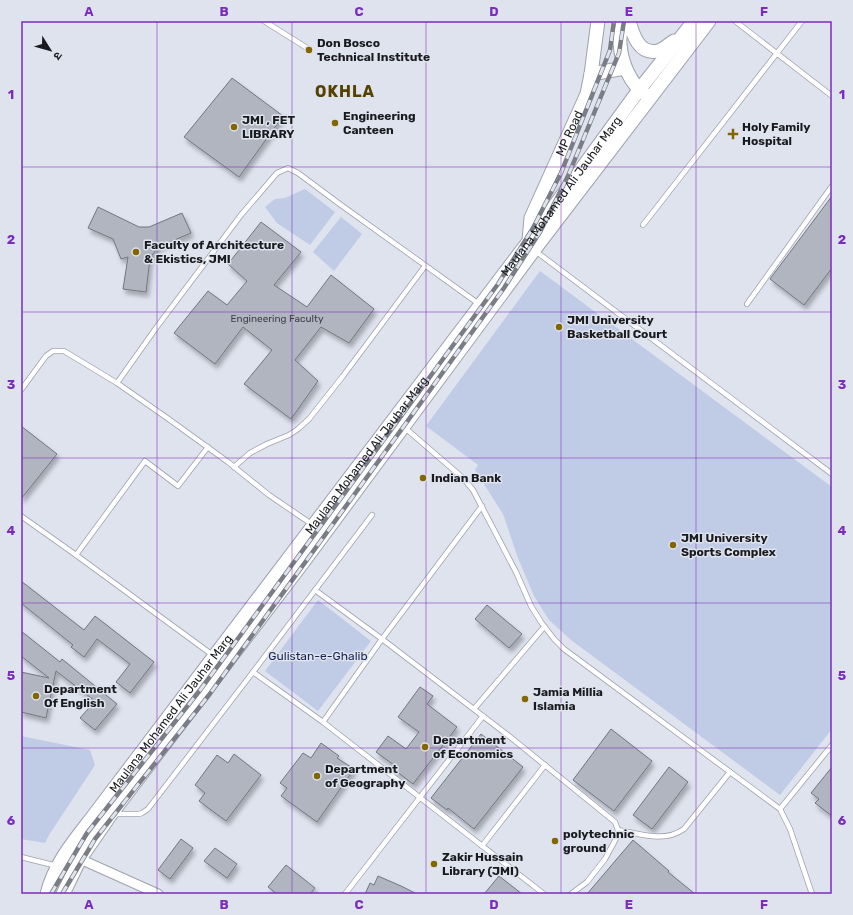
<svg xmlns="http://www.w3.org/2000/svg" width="853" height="915" font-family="Rubik,'Noto Sans Devanagari',sans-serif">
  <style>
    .green { fill: #c0cbe5 }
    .building { fill: #b1b5c0; stroke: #72767f; filter: url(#shadow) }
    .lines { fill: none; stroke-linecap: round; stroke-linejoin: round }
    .service-casing { stroke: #9ea2ad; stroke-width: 6 }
    .minor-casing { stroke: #9ea2ad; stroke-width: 11 }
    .secondary-casing { stroke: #9ea2ad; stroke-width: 15 }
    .service { stroke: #fff; stroke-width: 4.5 }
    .minor { stroke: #fff; stroke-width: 9 }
    .secondary { stroke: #fff; stroke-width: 13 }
    .rail-casing { stroke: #7a7d85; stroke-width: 4.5 }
    .rail { stroke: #dfe3ee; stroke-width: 3; stroke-dasharray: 9; stroke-linecap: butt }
    .grid { fill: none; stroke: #7b2cbf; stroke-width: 1; stroke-opacity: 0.55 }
    .poi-dot { fill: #846600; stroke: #dfe3ee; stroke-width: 1.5 }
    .labels { text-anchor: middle; stroke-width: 3; stroke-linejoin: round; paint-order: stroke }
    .number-label { font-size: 10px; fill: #3f4247 }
    .poi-label { font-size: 12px; font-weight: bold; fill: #191b1f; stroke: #dfe3ee; text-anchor: start }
    .street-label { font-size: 12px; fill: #191b1f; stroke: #dfe3ee }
    .park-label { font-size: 12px; fill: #192653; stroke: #dfe3ee }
    .district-label { font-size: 16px; font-weight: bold; letter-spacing: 1px; fill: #564200; stroke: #dfe3ee }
    .neatline { fill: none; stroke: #7b2cbf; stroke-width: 1.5 }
    .grid-label { font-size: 13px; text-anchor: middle; font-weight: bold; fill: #7b2cbf }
  </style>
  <defs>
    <filter id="shadow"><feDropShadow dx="2.5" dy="4.5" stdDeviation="2" flood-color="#0004"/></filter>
  </defs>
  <rect width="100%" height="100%" fill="#dfe3ee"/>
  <!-- green -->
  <g class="green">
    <path d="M 305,189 L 335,212 L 310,245 L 277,223 L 265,207 L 275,199 L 285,198 Z"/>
    <path d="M 341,217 L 362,234 L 334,271 L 313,252 Z"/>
    <path d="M 540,271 L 832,487 L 832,729 L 780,795 L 571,640 L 549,620 L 534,596 L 518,558 L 503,514 L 475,470 L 478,465 L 426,426 Z"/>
    <path d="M 318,600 L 371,641 L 318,711 L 265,671 Z"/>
    <path d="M 21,736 L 90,750 L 95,765 L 49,835 L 45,843 L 21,839 Z"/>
  </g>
  <!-- building -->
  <g class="building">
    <path d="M 232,78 L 283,116 L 239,177 L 184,137 Z"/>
    <path d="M 832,196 L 832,268 L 804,305 L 770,279 Z"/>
    <path d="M 98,207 L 139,227 L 149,227 L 182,213 L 191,233 L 158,247 L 150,258 L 146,292 L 123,289 L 128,257 L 121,259 L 113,239 L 88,228 Z"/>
    <path d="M 261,222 L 301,252 L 274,285 L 307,307 L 331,275 L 374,309 L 349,343 L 321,327 L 295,360 L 318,381 L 291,419 L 244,384 L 272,350 L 243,327 L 215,364 L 174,333 L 208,291 L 227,305 L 247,281 L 228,264 Z"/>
    <path d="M 21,426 L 57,454 L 21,499 Z"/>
    <path d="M 21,581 L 84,630 L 95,616 L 154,662 L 130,693 L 116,682 L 130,664 L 97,639 L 84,657 L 71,647 L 73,645 L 21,603 Z"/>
    <path d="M 487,605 L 522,634 L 509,648 L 475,619 Z"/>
    <path d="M 21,631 L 60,662 L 62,659 L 117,704 L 95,730 L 80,718 L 95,701 L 56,671 L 46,718 L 21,712 L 21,672 L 49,678 L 21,656 Z"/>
    <path d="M 420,687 L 433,696 L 427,704 L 457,727 L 413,784 L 392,768 L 394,765 L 376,752 L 388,736 L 406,749 L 419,732 L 398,717 Z"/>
    <path d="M 611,729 L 652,761 L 614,811 L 573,780 Z"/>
    <path d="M 481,734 L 523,767 L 474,829 L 448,808 L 447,810 L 431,798 Z"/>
    <path d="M 321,743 L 339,756 L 337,758 L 354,769 L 317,822 L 281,796 L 287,788 L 280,783 L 303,753 L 311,758 Z"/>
    <path d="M 234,754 L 261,775 L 226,821 L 199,801 L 205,793 L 195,785 L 217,755 L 228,763 Z"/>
    <path d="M 669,767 L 688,782 L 652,829 L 633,815 Z"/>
    <path d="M 832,767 L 832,816 L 815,803 L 819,799 L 811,793 Z"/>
    <path d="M 181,839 L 193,848 L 170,879 L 158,870 Z"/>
    <path d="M 633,840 L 669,871 L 668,872 L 695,894 L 587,894 Z"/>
    <path d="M 215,848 L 237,864 L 227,878 L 204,861 Z"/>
    <path d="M 286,865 L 315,888 L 310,894 L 277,894 L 268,887 Z"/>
    <path d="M 378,876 L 401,886 L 417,894 L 365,894 L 370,883 L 374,885 Z"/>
    <path d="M 499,876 L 522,894 L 484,894 Z"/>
  </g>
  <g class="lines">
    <defs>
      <g id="service">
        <path d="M 264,21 L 307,48"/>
        <path d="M 735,21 L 832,96"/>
        <path d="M 643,225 L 802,21"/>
        <path d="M 534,250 L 832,474"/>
        <path d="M 747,304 L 832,186"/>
        <path d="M 117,383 L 156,328 L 241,215 L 277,173 L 288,168 L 298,173 L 341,205 L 479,304"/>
        <path d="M 21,390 L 46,356 L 53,351 L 64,351 L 117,383 L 170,420 L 228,462 L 269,495 L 313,525"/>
        <path d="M 404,427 L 463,478 L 473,490 L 516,572 L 531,606 L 541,622 L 554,639 L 564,649 L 780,809 L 790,829 L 812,894"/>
        <path d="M 234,467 L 250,453 L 267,444 L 289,435 L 298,429 L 309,419 L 343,376 L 425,266"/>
        <path d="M 21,516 L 76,555 L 214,656"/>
        <path d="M 76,555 L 145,461 L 178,486 L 208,447"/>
        <path d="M 315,590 L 382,639 L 509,736 L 615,822 L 618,830 L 618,835 L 605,859 L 587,882 L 571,894"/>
        <path d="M 253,672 L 372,515"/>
        <path d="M 474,709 L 544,627"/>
        <path d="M 323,722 L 382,639 L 482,506"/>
        <path d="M 780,809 L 832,745"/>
        <path d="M 114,814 L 139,814 L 142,813 L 148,809 L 253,672 L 323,722 L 544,894"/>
        <path d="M 618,830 C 641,834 664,843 684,829 L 730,772"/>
        <path d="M 482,846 L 545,765"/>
        <path d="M 21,857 L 57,866"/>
        <path d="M 345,894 L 483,716"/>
      </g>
      <path id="minor" d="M 80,859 L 158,894"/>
      <g id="secondary">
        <path d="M 623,21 C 622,28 619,36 620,43 C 621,62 630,84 646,95"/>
        <path d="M 629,21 C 633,35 639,55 658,51 C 663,50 669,44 674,41"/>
        <path d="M 591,74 L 625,68"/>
        <path id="s1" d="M 529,240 L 531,218 L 587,94 L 591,74 L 598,21"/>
        <path id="s2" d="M 47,894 C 54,865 73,842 91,819 L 529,241 L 639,90 L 694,21"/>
        <path d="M 63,894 L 80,859 L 111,814 L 301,565 L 534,250 L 709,21"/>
      </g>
    </defs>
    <!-- service casing -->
    <use href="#service" class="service-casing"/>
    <!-- minor casing -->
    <use href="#minor" class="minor-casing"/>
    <!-- secondary casing -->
    <use href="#secondary" class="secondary-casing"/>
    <!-- service -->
    <use href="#service" class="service"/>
    <!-- minor -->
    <use href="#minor" class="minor"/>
    <!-- secondary -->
    <use href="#secondary" class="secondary"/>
    <defs>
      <g id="rail">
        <path d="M 51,894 L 87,833 L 201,689 L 498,284 L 533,228 L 561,173 L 610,50 L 614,21"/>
        <path d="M 62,894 L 95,839 L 209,695 L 504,288 L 540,232 L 568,176 L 619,53 L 624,21"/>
      </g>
    </defs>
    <!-- rail casing -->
    <use href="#rail" class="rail-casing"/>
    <!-- rail -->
    <use href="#rail" class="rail"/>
  </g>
  <!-- grid -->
  <path class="grid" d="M 157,21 L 157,894M 292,21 L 292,894M 426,21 L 426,894M 561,21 L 561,894M 696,21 L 696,894M 21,167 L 832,167M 21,312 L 832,312M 21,458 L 832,458M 21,603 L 832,603M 21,748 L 832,748"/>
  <!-- markers -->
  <g class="poi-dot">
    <circle cx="309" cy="50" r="4"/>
    <circle cx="335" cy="123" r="4"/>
    <circle cx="234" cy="127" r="4"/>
    <path d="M731 128h4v4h4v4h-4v4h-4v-4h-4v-4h4z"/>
    <circle cx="136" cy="252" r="4"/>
    <circle cx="559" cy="327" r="4"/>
    <circle cx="423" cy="478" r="4"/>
    <circle cx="673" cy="545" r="4"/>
    <circle cx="36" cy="696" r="4"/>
    <circle cx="525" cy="699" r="4"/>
    <circle cx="425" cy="747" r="4"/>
    <circle cx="317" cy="776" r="4"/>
    <circle cx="555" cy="841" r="4"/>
    <circle cx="434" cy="864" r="4"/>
  </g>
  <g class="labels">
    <!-- number labels -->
    <g class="number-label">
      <text x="277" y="322">Engineering Faculty</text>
    </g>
    <!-- poi labels -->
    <g class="poi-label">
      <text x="317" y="47">Don Bosco<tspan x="317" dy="14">Technical Institute</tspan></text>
      <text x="343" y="120">Engineering<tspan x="343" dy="14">Canteen</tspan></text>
      <text x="242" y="124">JMI , FET<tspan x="242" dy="14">LIBRARY</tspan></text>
      <text x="742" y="131">Holy Family<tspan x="742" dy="14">Hospital</tspan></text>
      <text x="144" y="249">Faculty of Architecture<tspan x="144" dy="14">&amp; Ekistics, JMI</tspan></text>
      <text x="567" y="324">JMI University<tspan x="567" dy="14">Basketball Court</tspan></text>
      <text x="431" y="482">Indian Bank</text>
      <text x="681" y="542">JMI University<tspan x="681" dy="14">Sports Complex</tspan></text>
      <text x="44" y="693">Department<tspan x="44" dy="14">Of English</tspan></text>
      <text x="533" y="696">Jamia Millia<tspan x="533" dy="14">Islamia</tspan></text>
      <text x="433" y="744">Department<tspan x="433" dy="14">of Economics</tspan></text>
      <text x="325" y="773">Department<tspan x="325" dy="14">of Geography</tspan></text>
      <text x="563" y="838">polytechnic<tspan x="563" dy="14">ground</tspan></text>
      <text x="442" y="861">Zakir Hussain<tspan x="442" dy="14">Library (JMI)</tspan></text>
    </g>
    <!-- street labels -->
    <g class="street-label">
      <text dy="4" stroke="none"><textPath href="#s1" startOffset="115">MP Road</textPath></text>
      <text dy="4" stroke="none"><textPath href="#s2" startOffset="868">Maulana Mohamed Ali Jauhar Marg</textPath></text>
      <text dy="4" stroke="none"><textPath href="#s2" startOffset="544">Maulana Mohamed Ali Jauhar Marg</textPath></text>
      <text dy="4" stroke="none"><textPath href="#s2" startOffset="220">Maulana Mohamed Ali Jauhar Marg</textPath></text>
    </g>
    <!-- park labels -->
    <g class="park-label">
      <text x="318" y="660">Gulistan-e-Ghalib</text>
    </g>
    <!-- district labels -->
    <g class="district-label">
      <text x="345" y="97">OKHLA</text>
    </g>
  </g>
  <!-- border -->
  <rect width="853" height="915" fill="none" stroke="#dfe3ee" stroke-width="44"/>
  <!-- north arrow -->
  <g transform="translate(50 50) rotate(127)" stroke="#dfe3ee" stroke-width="3" paint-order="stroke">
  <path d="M0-3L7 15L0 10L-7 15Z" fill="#191b1f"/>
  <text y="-6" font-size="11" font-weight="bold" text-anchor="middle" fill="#191b1f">उ</text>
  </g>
  <rect x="22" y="22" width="809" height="871" class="neatline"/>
  <g class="grid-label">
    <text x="89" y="16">A</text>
    <text x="224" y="16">B</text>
    <text x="359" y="16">C</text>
    <text x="494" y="16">D</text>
    <text x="629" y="16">E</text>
    <text x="764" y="16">F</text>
    <text x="11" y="99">1</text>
    <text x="842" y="99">1</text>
    <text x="11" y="244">2</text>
    <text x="842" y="244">2</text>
    <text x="11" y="389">3</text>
    <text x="842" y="389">3</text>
    <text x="11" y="535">4</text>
    <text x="842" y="535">4</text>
    <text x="11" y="680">5</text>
    <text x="842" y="680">5</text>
    <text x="11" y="825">6</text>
    <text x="842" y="825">6</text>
    <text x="89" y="909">A</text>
    <text x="224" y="909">B</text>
    <text x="359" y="909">C</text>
    <text x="494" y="909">D</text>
    <text x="629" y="909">E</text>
    <text x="764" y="909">F</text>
  </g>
</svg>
